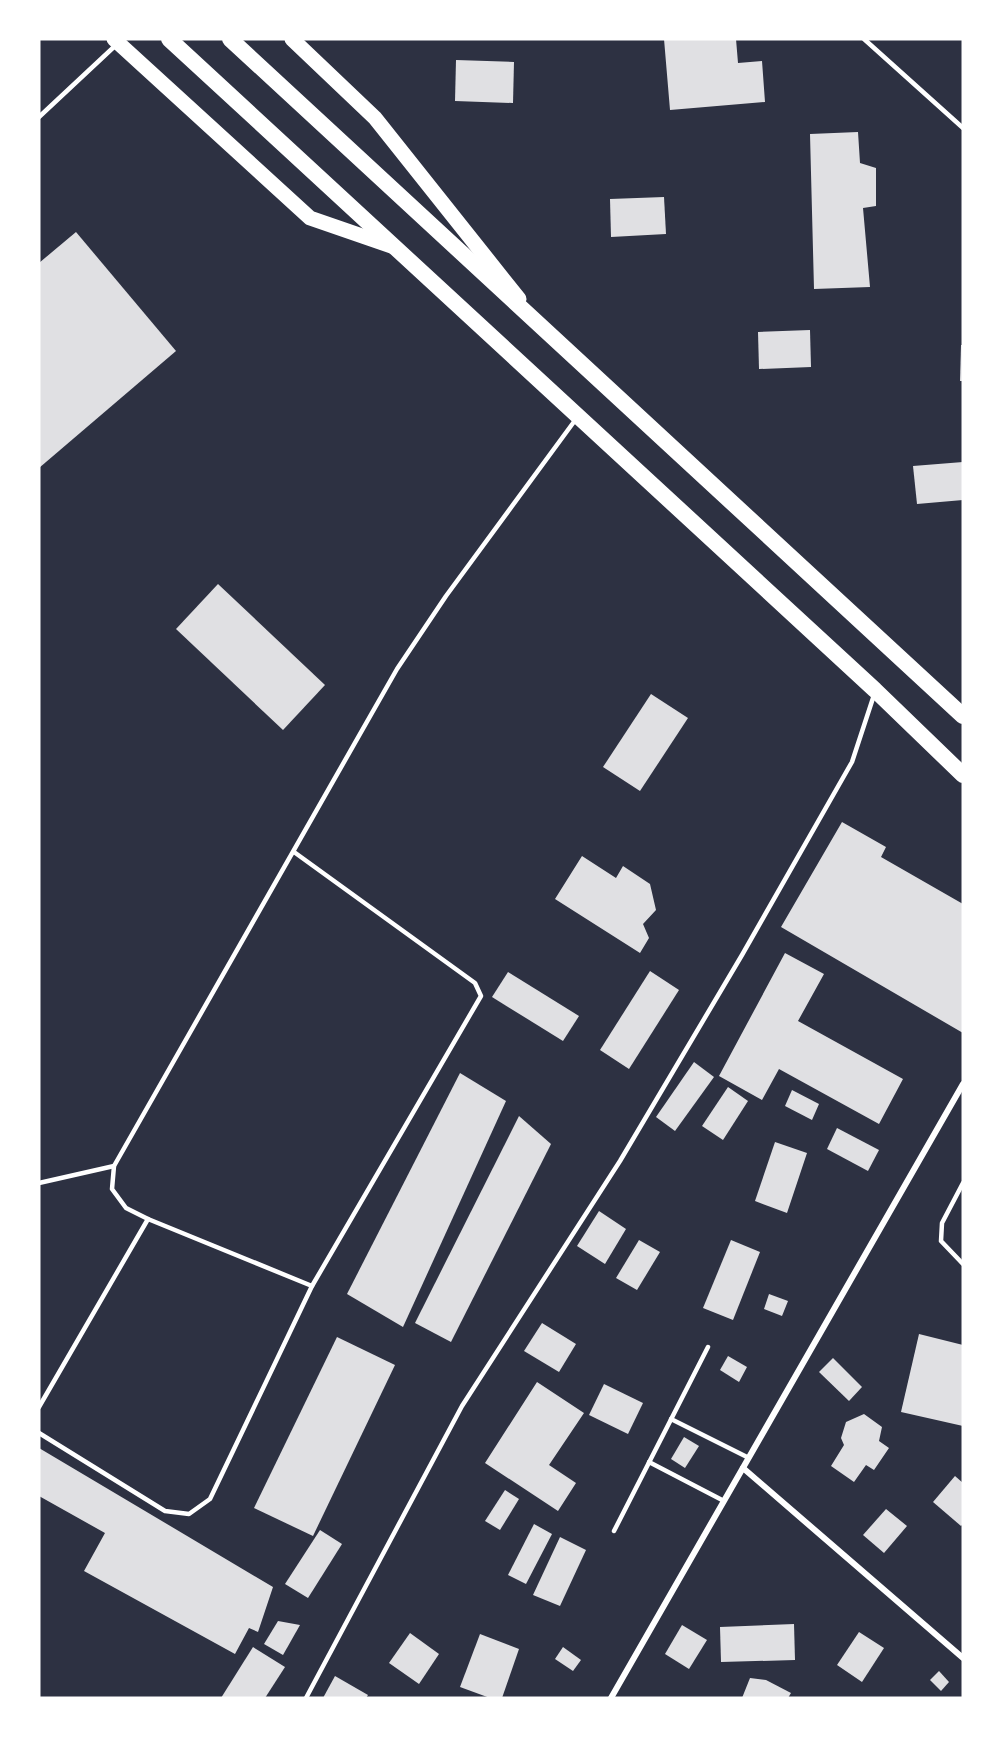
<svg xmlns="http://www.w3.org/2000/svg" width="1002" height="1737" font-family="Mulish,sans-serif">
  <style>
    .building { fill: #e0e0e3 }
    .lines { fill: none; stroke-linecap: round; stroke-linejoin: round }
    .service { stroke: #fff; stroke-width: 4.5 }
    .minor { stroke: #fff; stroke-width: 6 }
    .primary { stroke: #fff; stroke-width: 15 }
    .trunk { stroke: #fff; stroke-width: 16 }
  </style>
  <rect width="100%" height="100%" fill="#2d3142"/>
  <!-- building -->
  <g class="building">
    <path d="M 664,39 L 736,39 L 738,63 L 762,61 L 765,102 L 670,110 Z"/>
    <path d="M 456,60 L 514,62 L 513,103 L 455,101 Z"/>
    <path d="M 858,132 L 860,163 L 876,168 L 876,206 L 863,208 L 870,287 L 814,289 L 810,134 Z"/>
    <path d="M 664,197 L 666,234 L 611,237 L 610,199 Z"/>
    <path d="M 76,232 L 176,351 L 39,468 L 39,263 Z"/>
    <path d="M 810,330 L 811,367 L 759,369 L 758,332 Z"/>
    <path d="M 961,345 L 963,345 L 963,381 L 960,381 Z"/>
    <path d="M 963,462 L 963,500 L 917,504 L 913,466 Z"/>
    <path d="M 218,584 L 325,685 L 283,730 L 176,629 Z"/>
    <path d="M 651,694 L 688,718 L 640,791 L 603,767 Z"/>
    <path d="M 842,822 L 886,847 L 881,857 L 963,904 L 963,1033 L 781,927 Z"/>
    <path d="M 582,856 L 616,878 L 623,866 L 650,884 L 656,910 L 643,924 L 649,938 L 640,953 L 555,899 Z"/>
    <path d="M 785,953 L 824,974 L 798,1021 L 903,1079 L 879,1124 L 779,1069 L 762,1100 L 719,1076 Z"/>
    <path d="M 650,971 L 679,990 L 629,1069 L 600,1050 Z"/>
    <path d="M 508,972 L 579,1016 L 563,1041 L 492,997 Z"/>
    <path d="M 694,1062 L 714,1077 L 675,1131 L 656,1117 Z"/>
    <path d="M 460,1073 L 506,1101 L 403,1327 L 347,1294 Z"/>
    <path d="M 728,1087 L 748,1101 L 723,1140 L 702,1126 Z"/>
    <path d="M 792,1090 L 819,1104 L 812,1120 L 785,1106 Z"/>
    <path d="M 519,1116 L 551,1144 L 451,1342 L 415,1323 Z"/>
    <path d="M 837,1128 L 879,1150 L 868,1171 L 827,1149 Z"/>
    <path d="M 775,1142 L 807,1153 L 787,1213 L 755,1201 Z"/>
    <path d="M 599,1211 L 626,1229 L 605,1264 L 577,1246 Z"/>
    <path d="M 639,1240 L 660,1252 L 637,1290 L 616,1278 Z"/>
    <path d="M 731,1240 L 760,1252 L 733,1320 L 703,1308 Z"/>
    <path d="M 769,1294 L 788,1301 L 782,1316 L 764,1309 Z"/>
    <path d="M 542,1323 L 576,1344 L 559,1372 L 524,1351 Z"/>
    <path d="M 919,1334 L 963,1345 L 963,1426 L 901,1412 Z"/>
    <path d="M 337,1337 L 395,1365 L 313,1536 L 254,1508 Z"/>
    <path d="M 728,1356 L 747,1367 L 739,1382 L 720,1370 Z"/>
    <path d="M 833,1358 L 862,1387 L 849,1401 L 819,1372 Z"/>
    <path d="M 537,1382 L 584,1413 L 549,1465 L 576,1483 L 558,1511 L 485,1463 Z"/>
    <path d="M 604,1384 L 643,1403 L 628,1434 L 589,1415 Z"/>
    <path d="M 864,1414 L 882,1427 L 879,1441 L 889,1448 L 874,1470 L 866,1465 L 854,1482 L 831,1466 L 844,1445 L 841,1438 L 846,1422 Z"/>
    <path d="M 684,1437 L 699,1446 L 685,1468 L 671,1459 Z"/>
    <path d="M 39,1448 L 273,1587 L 258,1632 L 249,1628 L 235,1654 L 84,1571 L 105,1533 L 39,1496 Z"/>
    <path d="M 955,1476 L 963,1483 L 963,1524 L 961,1526 L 933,1502 Z"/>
    <path d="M 505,1490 L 519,1499 L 500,1530 L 485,1521 Z"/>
    <path d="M 886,1509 L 907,1526 L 884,1553 L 863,1535 Z"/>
    <path d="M 534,1524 L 552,1534 L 526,1584 L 508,1575 Z"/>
    <path d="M 320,1530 L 342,1544 L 308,1598 L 285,1584 Z"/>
    <path d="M 560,1537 L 586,1550 L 560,1606 L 533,1595 Z"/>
    <path d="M 278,1621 L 300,1625 L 283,1655 L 264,1644 Z"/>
    <path d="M 794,1624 L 795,1660 L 721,1662 L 720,1627 Z"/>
    <path d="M 682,1625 L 707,1640 L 689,1669 L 665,1654 Z"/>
    <path d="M 859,1632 L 884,1648 L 862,1682 L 837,1665 Z"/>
    <path d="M 410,1633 L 439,1654 L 419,1684 L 389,1663 Z"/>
    <path d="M 480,1634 L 519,1649 L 502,1698 L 490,1698 L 460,1687 Z"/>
    <path d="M 253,1647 L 285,1667 L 265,1698 L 221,1698 Z"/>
    <path d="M 563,1647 L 581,1660 L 573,1671 L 555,1659 Z"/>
    <path d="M 939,1671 L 949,1682 L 941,1691 L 930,1680 Z"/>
    <path d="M 335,1676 L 368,1695 L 366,1698 L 323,1698 Z"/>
    <path d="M 750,1678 L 766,1680 L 791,1693 L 788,1698 L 742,1698 Z"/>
  </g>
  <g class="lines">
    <!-- service -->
    <g class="service">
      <path d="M 864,39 L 963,128"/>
      <path d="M 39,117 L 116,45"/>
      <path d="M 39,1183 L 114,1166"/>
      <path d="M 963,1183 L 942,1223 L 941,1241 L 963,1264"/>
      <path d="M 312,1286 L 148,1219 L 126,1208 L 112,1189 L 114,1166 L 397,669 L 446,596 L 576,419"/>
      <path d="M 39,1407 L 148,1219"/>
      <path d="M 671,1419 L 749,1458"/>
      <path d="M 39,1433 L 165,1511 L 189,1514 L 210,1499 L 312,1286 L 481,996 L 475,983 L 294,852"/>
      <path d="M 649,1462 L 724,1501"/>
      <path d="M 614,1531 L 708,1347"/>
      <path d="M 306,1698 L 462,1406 L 620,1161 L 742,955 L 852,762 L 874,695"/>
    </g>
    <!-- minor -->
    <g class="minor">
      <path d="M 743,1468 L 963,1658"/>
      <path d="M 611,1698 L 963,1084"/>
    </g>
    <!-- primary -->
    <g class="primary">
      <path d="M 114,39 L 310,218 L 394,247"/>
      <path d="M 292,39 L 375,118 L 519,299"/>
    </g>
    <!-- trunk -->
    <g class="trunk">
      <path d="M 169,39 L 875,690 L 963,775"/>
      <path d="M 230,39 L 963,716"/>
    </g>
  </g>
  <!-- border -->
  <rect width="1002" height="1737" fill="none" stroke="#ffffff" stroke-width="81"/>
</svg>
